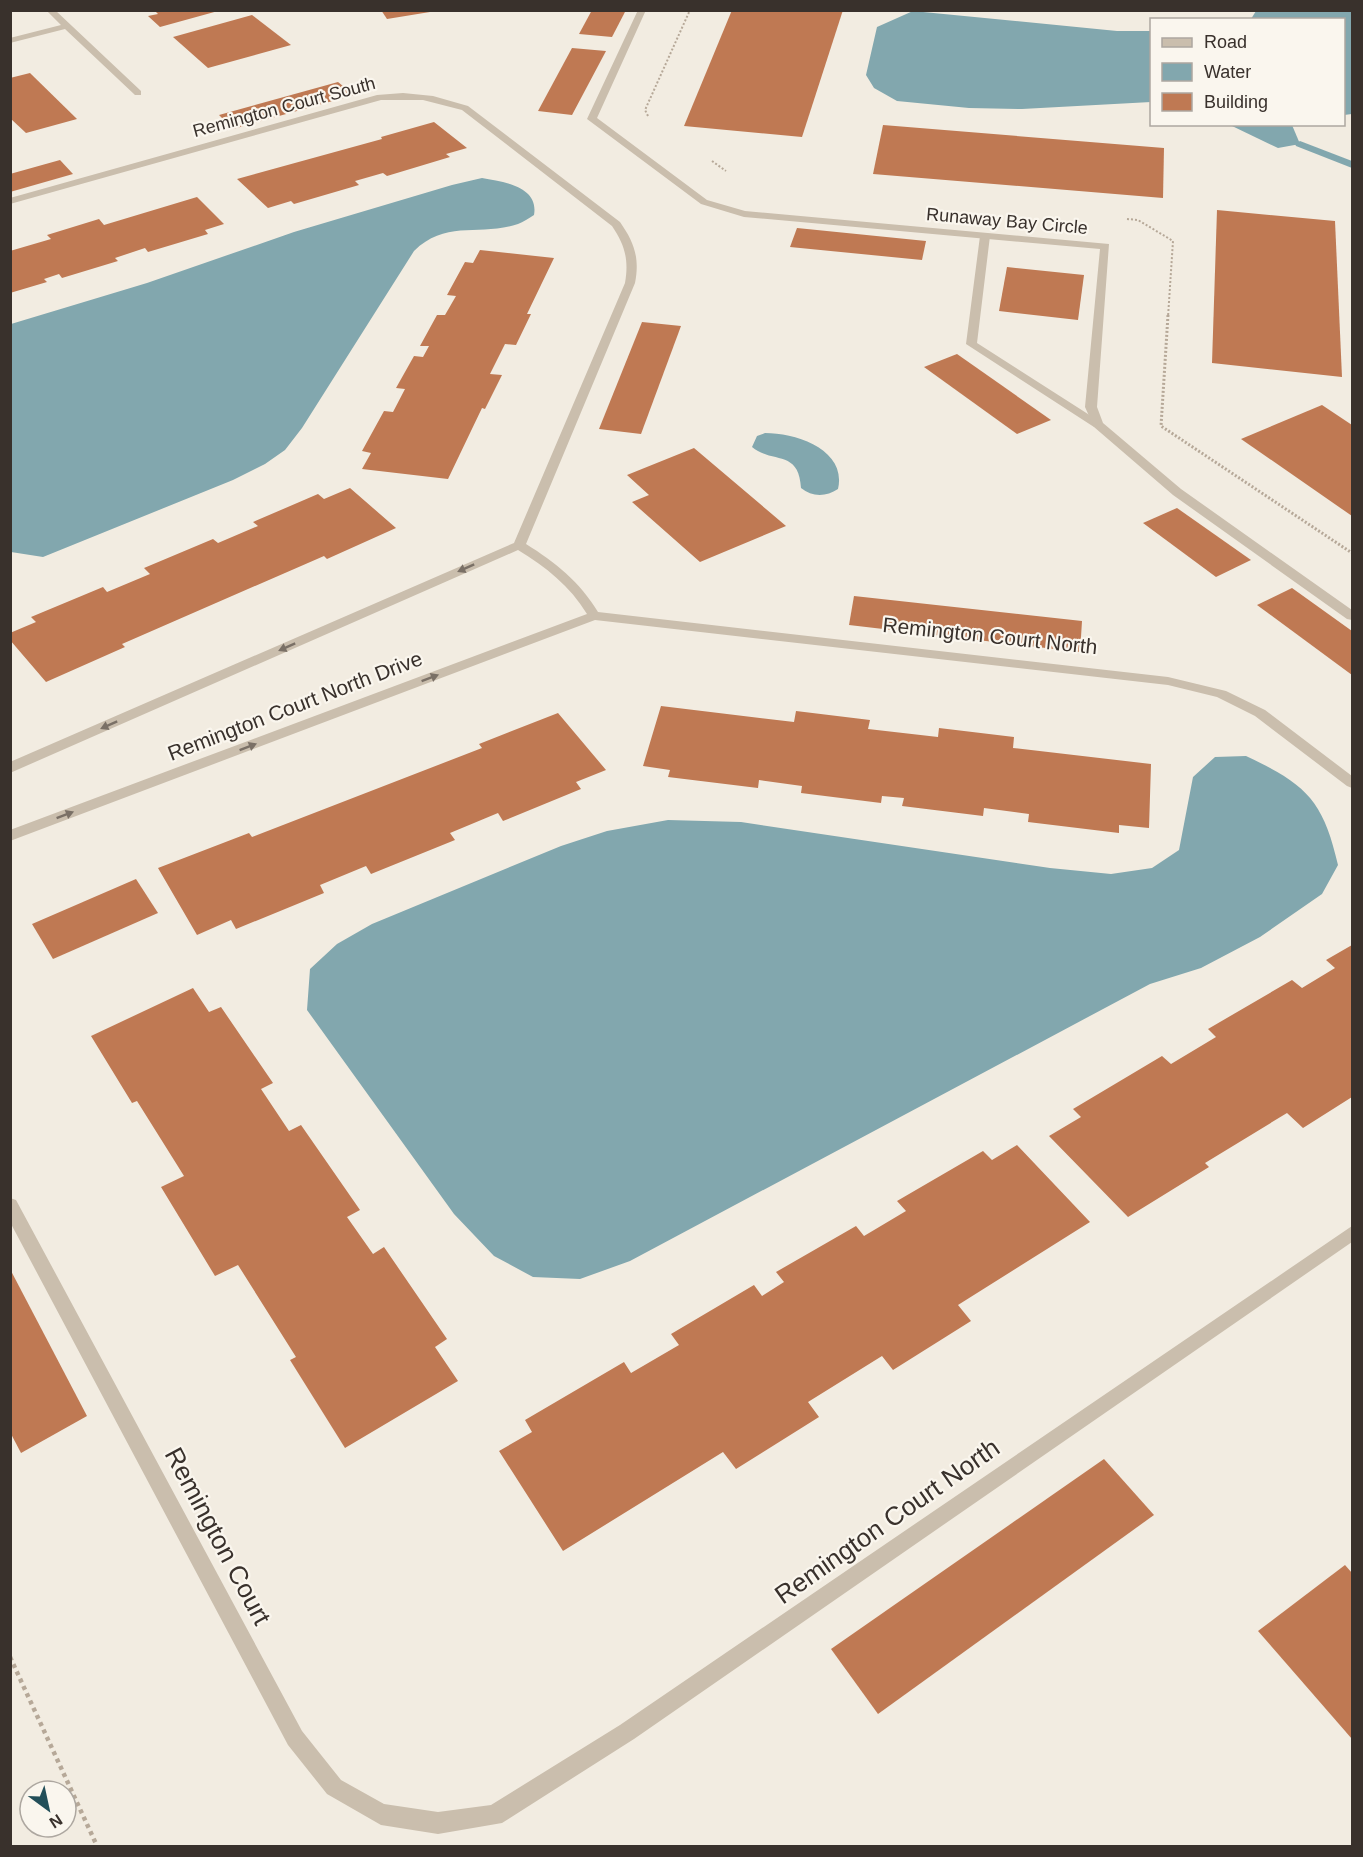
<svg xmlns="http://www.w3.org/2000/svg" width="1363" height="1857" font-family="Helvetica,sans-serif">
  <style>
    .water { fill: #82a7ae }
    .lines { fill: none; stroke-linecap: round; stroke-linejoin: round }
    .stream { fill: #82a7ae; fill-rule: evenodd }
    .building { fill: #bf7953 }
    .path-far2 { stroke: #b6a898; stroke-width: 2; stroke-dasharray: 2 2; stroke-linecap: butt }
    .path-far1 { stroke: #b6a898; stroke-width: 3; stroke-dasharray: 2 2; stroke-linecap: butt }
    .path { stroke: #b6a898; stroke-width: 4.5; stroke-dasharray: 4 4; stroke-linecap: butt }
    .lane { fill: #cabead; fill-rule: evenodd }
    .street { fill: #cabead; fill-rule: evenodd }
    .oneway { fill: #7a7066 }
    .labels { text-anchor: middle; stroke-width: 4.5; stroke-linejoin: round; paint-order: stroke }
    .far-street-label { font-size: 18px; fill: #39312c; stroke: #faf6ee }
    .street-label { font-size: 21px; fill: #39312c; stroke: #faf6ee }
    .near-street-label { font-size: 26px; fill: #39312c; stroke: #faf6ee }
  </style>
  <rect width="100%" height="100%" fill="#f2ece1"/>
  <!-- water -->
  <g class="water">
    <path d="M 913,11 L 1117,31 L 1151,31 L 1151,102 L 1022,109 L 969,108 L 897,101 L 874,88 L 866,75 L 877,27 Z"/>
    <path d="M 1256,11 L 1352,11 L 1352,114 L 1344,115 L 1344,20 L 1251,19 Z"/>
    <path d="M 1230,125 L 1292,125 L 1300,144 L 1278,148 Z"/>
    <path d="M 482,178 C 505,182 539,187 534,215 C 529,218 523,222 518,224 C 480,237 447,219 414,251 L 302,428 L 285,450 L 265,464 L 233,480 L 43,557 L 11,552 L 11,324 L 147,283 L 294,232 L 452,185 Z"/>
    <path d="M 765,433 C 797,433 847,450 838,489 C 826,497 812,497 801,488 C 799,449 773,464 752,447 L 757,436 Z"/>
    <path d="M 1246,756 C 1305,784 1323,799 1338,865 L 1322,894 L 1260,937 L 1201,968 L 1150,984 L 630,1261 L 580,1279 L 533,1277 L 494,1256 L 454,1214 L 307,1010 L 310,969 L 337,944 L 372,924 L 561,846 L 607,831 L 668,820 L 741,822 L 1050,868 L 1111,874 L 1152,868 L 1179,850 L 1193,777 L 1215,757 Z"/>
  </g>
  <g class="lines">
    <!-- stream -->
    <path class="stream" d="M 1300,141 L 1352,161 L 1352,168 L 1296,146 L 1295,144 Z"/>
  </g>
  <!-- building -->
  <g class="building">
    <path d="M 154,10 L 218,10 L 218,11 L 160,27 L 148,16 L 158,14 Z"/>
    <path d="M 381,10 L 430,10 L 430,12 L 387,19 Z"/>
    <path d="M 592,10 L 626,10 L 612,37 L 579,34 Z"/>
    <path d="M 732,10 L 843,10 L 802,137 L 684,126 Z"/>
    <path d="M 252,15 L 291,45 L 208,68 L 173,37 Z"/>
    <path d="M 572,48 L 606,51 L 572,115 L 538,111 Z"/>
    <path d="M 30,73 L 77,119 L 26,133 L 10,118 L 10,78 Z"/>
    <path d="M 338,82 L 354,95 L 233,129 L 219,115 Z"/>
    <path d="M 434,122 L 467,148 L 446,154 L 450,157 L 387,176 L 383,173 L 355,181 L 359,185 L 294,204 L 291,201 L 268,208 L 237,179 L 382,139 L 381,137 Z"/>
    <path d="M 883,125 L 1164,148 L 1163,198 L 873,174 Z"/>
    <path d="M 60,160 L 73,174 L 10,192 L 10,174 Z"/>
    <path d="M 197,197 L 224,224 L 205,230 L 208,234 L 148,252 L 145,248 L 115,258 L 118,261 L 62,278 L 59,274 L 44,279 L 47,282 L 10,293 L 10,251 L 51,239 L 47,235 L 99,219 L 104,225 Z"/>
    <path d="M 1217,210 L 1335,221 L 1342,377 L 1212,363 Z"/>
    <path d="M 797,228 L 926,241 L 922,260 L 790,247 Z"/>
    <path d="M 480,250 L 554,258 L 527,314 L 531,314 L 516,345 L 505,344 L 490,374 L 502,375 L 485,409 L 482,408 L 448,479 L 362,469 L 371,453 L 362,451 L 384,411 L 393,412 L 405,389 L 396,388 L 414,356 L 423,357 L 429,346 L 420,346 L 437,315 L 445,315 L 456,296 L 447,295 L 465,262 L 473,263 Z"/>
    <path d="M 1007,267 L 1084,275 L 1078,320 L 999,311 Z"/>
    <path d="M 642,322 L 681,326 L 641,434 L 599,429 Z"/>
    <path d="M 957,354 L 1051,420 L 1017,434 L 924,367 Z"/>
    <path d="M 1322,405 L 1352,425 L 1352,516 L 1241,439 Z"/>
    <path d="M 694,448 L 786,526 L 700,562 L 632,502 L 649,495 L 627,475 Z"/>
    <path d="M 350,488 L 396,528 L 327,559 L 324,556 L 122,644 L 125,647 L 46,682 L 10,640 L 10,633 L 36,622 L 31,617 L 103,587 L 107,592 L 150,574 L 144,568 L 213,539 L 218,543 L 258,526 L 253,522 L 318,494 L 324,499 Z"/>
    <path d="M 1177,508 L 1251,560 L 1216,577 L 1143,523 Z"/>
    <path d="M 1292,588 L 1352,631 L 1352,675 L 1257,605 Z"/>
    <path d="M 854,596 L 1082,621 L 1080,652 L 849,625 Z"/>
    <path d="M 661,706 L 794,722 L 796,711 L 870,720 L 868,729 L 938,737 L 939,728 L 1014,737 L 1013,748 L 1151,764 L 1149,828 L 1119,825 L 1119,833 L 1028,822 L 1029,814 L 984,808 L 983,816 L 902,806 L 904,798 L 882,796 L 881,803 L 801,793 L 802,786 L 759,780 L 758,788 L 668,777 L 670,770 L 643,766 Z"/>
    <path d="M 558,713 L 606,770 L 576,782 L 581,789 L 503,821 L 498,813 L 450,833 L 455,840 L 371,874 L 366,866 L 320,885 L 324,893 L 236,929 L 231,920 L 197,935 L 158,868 L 249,833 L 252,837 L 482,748 L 479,744 Z"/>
    <path d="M 136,879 L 158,913 L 53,959 L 32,924 Z"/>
    <path d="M 1352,945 L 1352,1097 L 1303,1128 L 1287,1113 L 1205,1163 L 1209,1167 L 1128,1217 L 1049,1136 L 1081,1117 L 1073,1109 L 1162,1056 L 1171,1064 L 1216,1037 L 1208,1029 L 1292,980 L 1302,988 L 1335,968 L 1326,960 Z"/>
    <path d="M 193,988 L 209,1012 L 221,1007 L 273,1083 L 261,1089 L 289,1131 L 301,1125 L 360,1210 L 347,1217 L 373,1254 L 384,1247 L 447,1339 L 435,1347 L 458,1381 L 345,1448 L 290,1360 L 296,1357 L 238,1265 L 215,1276 L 161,1187 L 184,1176 L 137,1101 L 132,1103 L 91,1036 Z"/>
    <path d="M 1017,1145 L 1090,1222 L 958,1305 L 971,1321 L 893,1370 L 882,1356 L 808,1402 L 819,1417 L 736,1469 L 723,1452 L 563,1551 L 499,1451 L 532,1432 L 525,1420 L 624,1362 L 631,1373 L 679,1345 L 671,1334 L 754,1285 L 762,1296 L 784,1282 L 776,1272 L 856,1226 L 864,1236 L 906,1211 L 897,1201 L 983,1151 L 992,1160 Z"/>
    <path d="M 10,1269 L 87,1416 L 21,1453 L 10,1432 Z"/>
    <path d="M 1104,1459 L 1154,1515 L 878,1714 L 831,1649 Z"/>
    <path d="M 1345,1565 L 1352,1573 L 1352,1739 L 1258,1631 Z"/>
  </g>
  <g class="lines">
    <!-- path-far2 -->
    <g class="path-far2">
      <path d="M 648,116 L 645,110 L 690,10"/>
      <path d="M 712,161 L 726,171"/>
      <path d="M 1127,219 L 1138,220 L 1173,241 L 1168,317"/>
    </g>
    <!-- path-far1 -->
    <path class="path-far1" d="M 1168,315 L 1161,426 L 1352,553"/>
    <!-- path -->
    <path class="path" d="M 10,1657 L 97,1846"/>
    <!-- lane -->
    <path class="lane" d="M 985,233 L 990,236 L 977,343 L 1102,423 L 1102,427 L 1094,427 L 966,344 L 980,236 Z"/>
    <!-- street -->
    <g class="street">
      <path d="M 46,10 L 55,10 L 141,91 L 141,95 L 135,95 L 65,29 L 10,43 L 10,38 L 61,25 Z"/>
      <path d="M 638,10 L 646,10 L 597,118 L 707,200 L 745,211 L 1109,244 L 1097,407 L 1103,423 L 1181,489 L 1352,610 L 1352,620 L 1347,619 L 1173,495 L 1094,427 L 1085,407 L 1100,249 L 744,217 L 701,204 L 587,119 Z"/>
      <path d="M 403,93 L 433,96 L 468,106 L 620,222 C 634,242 640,258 635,283 L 526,544 C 555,562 580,582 598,612 L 1168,677 L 1226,691 L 1265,710 L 1352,776 L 1352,788 L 1347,786 L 1255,716 L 1217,697 L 1168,685 L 595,620 L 10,841 L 10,830 L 587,614 C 570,586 546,567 518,550 L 10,773 L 10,762 L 514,543 L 625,283 C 629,260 625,245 612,226 L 462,110 L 423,100 L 381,100 L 10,204 L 10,198 L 377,95 Z"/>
      <path d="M 10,1198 L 16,1200 L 302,1731 L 341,1780 L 384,1804 L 438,1812 L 491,1805 L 620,1725 L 1352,1226 L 1352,1242 L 634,1739 L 502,1823 L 438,1834 L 381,1825 L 327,1794 L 288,1745 L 10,1222 Z"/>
    </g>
  </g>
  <!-- one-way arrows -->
  <defs><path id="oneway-solid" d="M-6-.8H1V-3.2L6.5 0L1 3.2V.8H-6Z" transform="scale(1.5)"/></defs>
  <g class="oneway">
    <use href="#oneway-solid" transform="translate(466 568) rotate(156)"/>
    <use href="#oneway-solid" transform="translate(287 647) rotate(156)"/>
    <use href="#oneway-solid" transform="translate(430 678) rotate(-21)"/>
    <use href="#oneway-solid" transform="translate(109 725) rotate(156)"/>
    <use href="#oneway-solid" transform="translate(248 747) rotate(-21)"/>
    <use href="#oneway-solid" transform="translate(65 815) rotate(-21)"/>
  </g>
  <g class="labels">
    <!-- far-street labels -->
    <g class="far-street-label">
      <text transform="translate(284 107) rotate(-15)" y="6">Remington Court South</text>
      <text transform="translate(1007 221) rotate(5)" y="6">Runaway Bay Circle</text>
    </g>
    <!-- street labels -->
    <g class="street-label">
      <text transform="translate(990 636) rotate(6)" y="7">Remington Court North</text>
      <text transform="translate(295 706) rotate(-21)" y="7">Remington Court North Drive</text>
    </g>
    <!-- near-street labels -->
    <g class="near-street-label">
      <text transform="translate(887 1521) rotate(-35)" y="9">Remington Court North</text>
      <text transform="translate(218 1536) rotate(62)" y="9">Remington Court</text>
    </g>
  </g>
  <!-- border -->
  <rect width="1363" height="1857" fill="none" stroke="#39312c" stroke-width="24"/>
  <!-- legend -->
  <rect x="1150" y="18" width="195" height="108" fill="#faf6ee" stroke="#ada7a0" stroke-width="1.5"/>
  <rect x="1162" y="38" width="30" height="9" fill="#cabead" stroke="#ada7a0" stroke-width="1.5"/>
  <text x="1204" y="48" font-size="18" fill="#39312c">Road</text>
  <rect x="1162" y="63" width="30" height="18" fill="#82a7ae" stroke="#ada7a0" stroke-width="1.5"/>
  <text x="1204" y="78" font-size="18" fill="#39312c">Water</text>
  <rect x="1162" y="93" width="30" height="18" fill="#bf7953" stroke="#ada7a0" stroke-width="1.5"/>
  <text x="1204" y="108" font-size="18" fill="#39312c">Building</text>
  <!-- north arrow -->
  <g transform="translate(48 1809) rotate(147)"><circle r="28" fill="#faf6ee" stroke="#ada7a0" stroke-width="1.5"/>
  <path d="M0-4.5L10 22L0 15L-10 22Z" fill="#234f59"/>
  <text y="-9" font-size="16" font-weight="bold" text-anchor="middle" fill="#39312c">N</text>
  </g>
</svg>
